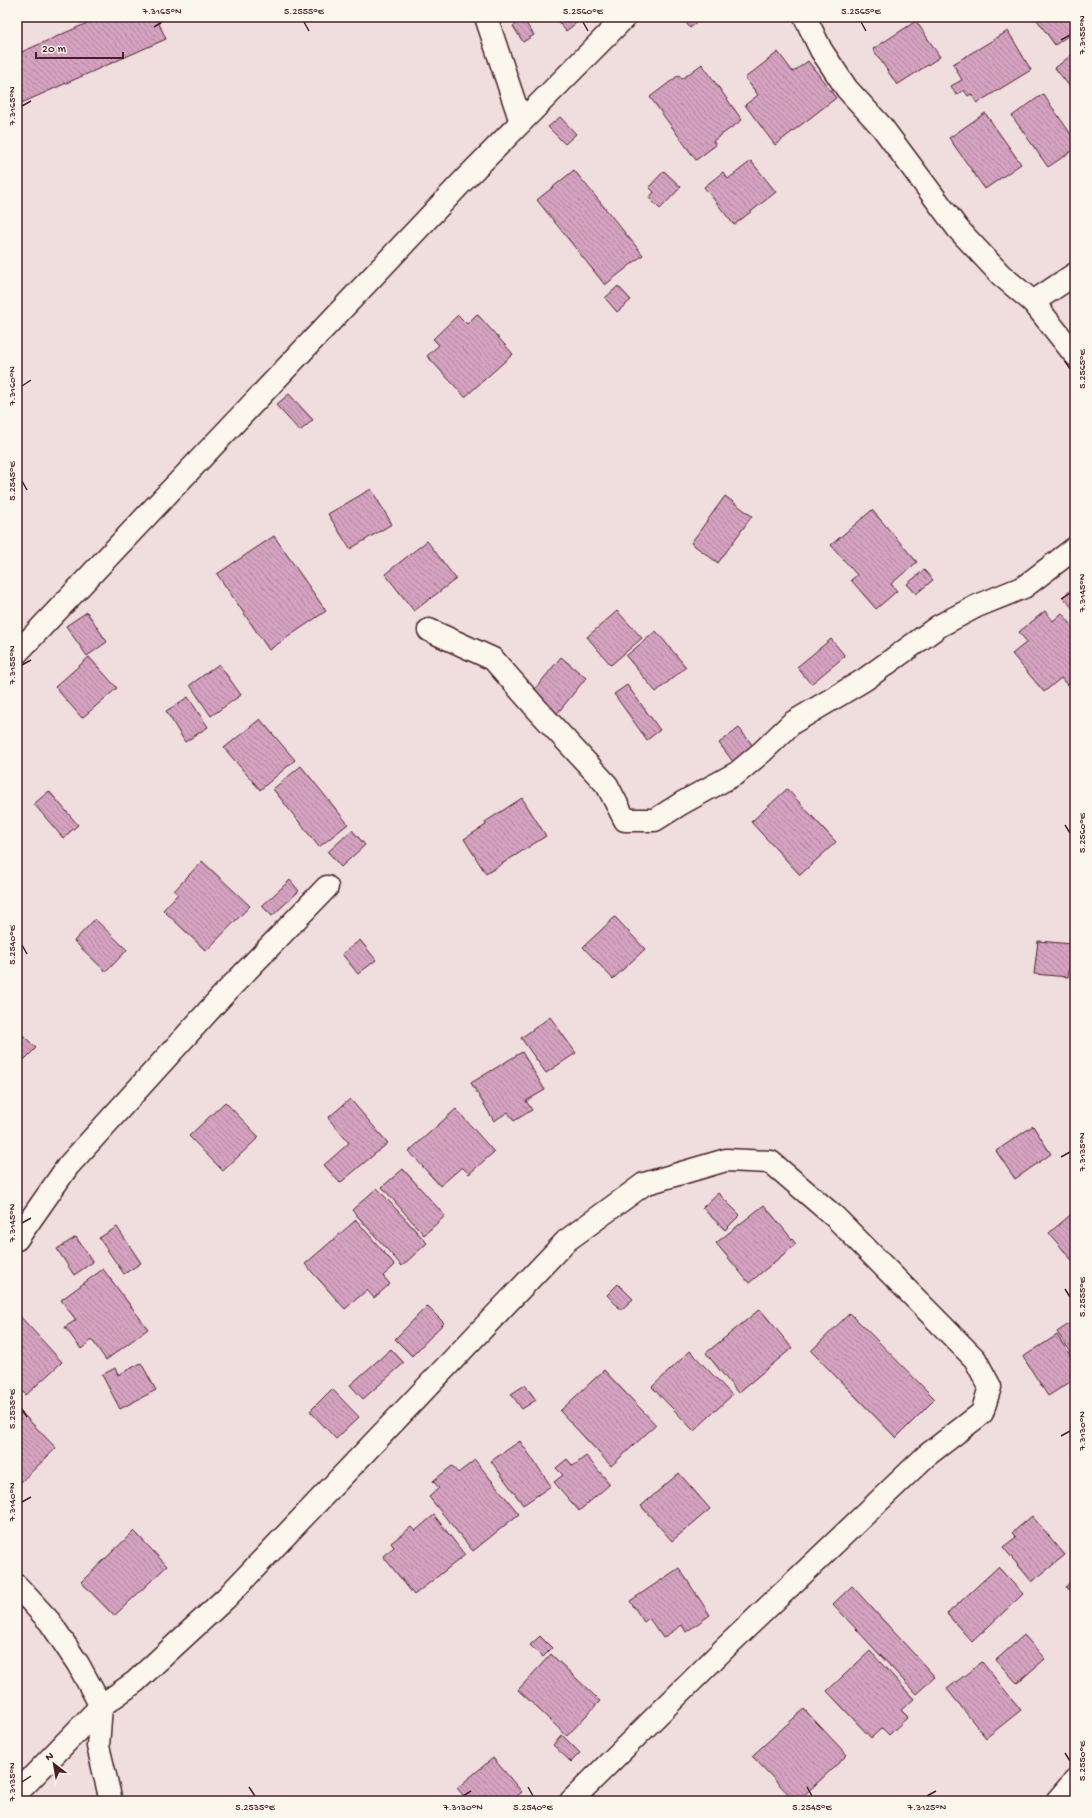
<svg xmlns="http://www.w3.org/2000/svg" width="1092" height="1818" font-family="'Gochi Hand',sans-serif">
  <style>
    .building { fill: url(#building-back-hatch); stroke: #4a1f2b }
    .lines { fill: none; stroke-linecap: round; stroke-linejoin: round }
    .minor-casing { stroke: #4a1f2b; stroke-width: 25 }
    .minor { stroke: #fbf7ec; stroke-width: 22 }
    .ticks { fill: none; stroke: #4a1f2b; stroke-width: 1.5 }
    .neatline { fill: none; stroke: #4a1f2b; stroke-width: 1.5 }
    .ticks-label { font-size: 10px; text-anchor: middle; fill: #4a1f2b }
  </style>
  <defs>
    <pattern id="building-back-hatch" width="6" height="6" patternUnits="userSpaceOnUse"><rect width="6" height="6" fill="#d5a3c1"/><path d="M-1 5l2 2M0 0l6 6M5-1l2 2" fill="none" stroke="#af849d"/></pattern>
  </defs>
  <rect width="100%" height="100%" fill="#f0dedf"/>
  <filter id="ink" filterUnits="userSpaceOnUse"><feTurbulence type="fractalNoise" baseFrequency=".025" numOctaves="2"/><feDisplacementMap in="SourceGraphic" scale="8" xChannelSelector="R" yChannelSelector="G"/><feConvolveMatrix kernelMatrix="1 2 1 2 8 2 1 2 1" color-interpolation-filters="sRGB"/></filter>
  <g filter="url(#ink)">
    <!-- building -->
    <g class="building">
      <path d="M 101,17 L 156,17 L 166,39 L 17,105 L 17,54 Z"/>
      <path d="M 554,17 L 578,17 L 580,20 L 566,31 Z"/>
      <path d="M 682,17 L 704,17 L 690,28 Z"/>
      <path d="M 1035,17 L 1075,17 L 1075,31 L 1055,45 Z"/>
      <path d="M 523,19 L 534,35 L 523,42 L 513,26 Z"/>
      <path d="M 916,21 L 940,57 L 897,85 L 873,49 Z"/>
      <path d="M 1008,31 L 1031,70 L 977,103 L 971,94 L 968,96 L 964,90 L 956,95 L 951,86 L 962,80 L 953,64 Z"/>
      <path d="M 778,52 L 793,72 L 808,61 L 836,98 L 775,145 L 745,105 L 758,95 L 745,78 Z"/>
      <path d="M 1075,52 L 1075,93 L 1055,68 Z"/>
      <path d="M 702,64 L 742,120 L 713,141 L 716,145 L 696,160 L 650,97 L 679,75 L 682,79 Z"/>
      <path d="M 1043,94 L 1075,140 L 1075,149 L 1048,167 L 1012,116 Z"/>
      <path d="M 985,113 L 1021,164 L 985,189 L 949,138 Z"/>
      <path d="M 560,117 L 576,134 L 565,144 L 548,127 Z"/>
      <path d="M 751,161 L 776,192 L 734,225 L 704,187 L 723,172 L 728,179 Z"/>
      <path d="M 574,170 L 643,255 L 605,285 L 537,200 Z"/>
      <path d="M 664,171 L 681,187 L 660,209 L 649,198 L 654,192 L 649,187 Z"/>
      <path d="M 618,286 L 631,300 L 617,312 L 605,298 Z"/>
      <path d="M 477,314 L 513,354 L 465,397 L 427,356 L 439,345 L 433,339 L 458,315 L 467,324 Z"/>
      <path d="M 289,394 L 313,420 L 300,431 L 276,405 Z"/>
      <path d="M 371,489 L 392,524 L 350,549 L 328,514 Z"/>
      <path d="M 725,496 L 752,516 L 718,563 L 691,543 Z"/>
      <path d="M 872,510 L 917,562 L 891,584 L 897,591 L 876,609 L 851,580 L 857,575 L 831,545 Z"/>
      <path d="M 274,536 L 326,611 L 269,650 L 217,574 Z"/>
      <path d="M 427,541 L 456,579 L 414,611 L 385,574 Z"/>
      <path d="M 924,570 L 933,580 L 916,594 L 907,584 Z"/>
      <path d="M 1075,586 L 1075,611 L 1063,597 Z"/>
      <path d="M 617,611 L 642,638 L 611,665 L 587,637 Z"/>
      <path d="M 1045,611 L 1053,621 L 1062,613 L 1075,629 L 1075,678 L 1067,685 L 1061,678 L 1044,692 L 1012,654 L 1027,642 L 1019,632 Z"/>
      <path d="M 87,612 L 107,642 L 87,656 L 66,626 Z"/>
      <path d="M 656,631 L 686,667 L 656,692 L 626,656 Z"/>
      <path d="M 831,639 L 845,656 L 811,684 L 797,667 Z"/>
      <path d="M 89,657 L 117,688 L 82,718 L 55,687 Z"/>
      <path d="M 561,657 L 586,678 L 556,715 L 531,694 Z"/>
      <path d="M 219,664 L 241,695 L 211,716 L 190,685 Z"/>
      <path d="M 627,685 L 660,730 L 647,740 L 614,694 Z"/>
      <path d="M 188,697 L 208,727 L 185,742 L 166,711 Z"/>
      <path d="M 260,719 L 295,760 L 260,790 L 224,748 Z"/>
      <path d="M 739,728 L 754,747 L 734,763 L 719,743 Z"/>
      <path d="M 301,766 L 348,824 L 319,847 L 273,789 Z"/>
      <path d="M 787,789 L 836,842 L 800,875 L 751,822 Z"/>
      <path d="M 49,791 L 78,825 L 63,838 L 34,804 Z"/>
      <path d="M 522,798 L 546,836 L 486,874 L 464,839 L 486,825 L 485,822 Z"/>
      <path d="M 352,830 L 365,845 L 341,867 L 328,852 Z"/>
      <path d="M 202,861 L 250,906 L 206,951 L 163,910 L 178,894 L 174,891 Z"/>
      <path d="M 290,880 L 299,891 L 272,916 L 262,906 Z"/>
      <path d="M 615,917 L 645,949 L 613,979 L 583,947 Z"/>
      <path d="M 95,919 L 127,950 L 106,972 L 74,941 Z"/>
      <path d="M 360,940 L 376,960 L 358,974 L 342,954 Z"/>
      <path d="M 1038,941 L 1072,944 L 1068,977 L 1034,974 Z"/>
      <path d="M 550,1017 L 576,1053 L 546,1073 L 521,1038 Z"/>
      <path d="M 17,1029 L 36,1048 L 17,1067 Z"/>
      <path d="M 522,1052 L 545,1090 L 526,1101 L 532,1110 L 514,1121 L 508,1112 L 494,1121 L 471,1083 Z"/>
      <path d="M 350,1099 L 388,1143 L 340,1183 L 324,1165 L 349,1143 L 328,1118 Z"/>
      <path d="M 225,1102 L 259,1137 L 223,1171 L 189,1136 Z"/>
      <path d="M 456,1109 L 494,1152 L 469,1174 L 462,1167 L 440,1186 L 409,1151 Z"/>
      <path d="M 1033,1126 L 1051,1154 L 1015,1179 L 996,1151 Z"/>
      <path d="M 403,1169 L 445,1216 L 424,1235 L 382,1187 Z"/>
      <path d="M 377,1188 L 427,1243 L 402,1266 L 352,1210 Z"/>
      <path d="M 718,1193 L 740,1215 L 725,1230 L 702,1208 Z"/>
      <path d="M 764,1205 L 796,1244 L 749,1283 L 716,1243 Z"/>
      <path d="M 1075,1211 L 1075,1264 L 1049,1233 Z"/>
      <path d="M 356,1220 L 395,1265 L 383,1276 L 390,1284 L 374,1298 L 367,1290 L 345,1309 L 305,1264 Z"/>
      <path d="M 117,1227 L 141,1263 L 124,1274 L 99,1238 Z"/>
      <path d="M 76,1237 L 93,1262 L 74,1275 L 57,1249 Z"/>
      <path d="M 103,1269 L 148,1329 L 106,1360 L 92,1340 L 81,1349 L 65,1327 L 76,1320 L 61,1300 Z"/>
      <path d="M 618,1284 L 633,1299 L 621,1310 L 607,1295 Z"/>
      <path d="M 427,1306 L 444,1323 L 412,1356 L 395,1339 Z"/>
      <path d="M 760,1309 L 792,1348 L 738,1393 L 706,1353 Z"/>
      <path d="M 17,1313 L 62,1362 L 26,1395 L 17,1385 Z"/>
      <path d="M 850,1313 L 935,1399 L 896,1438 L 811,1351 Z"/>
      <path d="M 1075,1320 L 1075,1358 L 1057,1332 Z"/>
      <path d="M 1057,1335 L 1075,1363 L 1075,1379 L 1048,1396 L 1023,1357 Z"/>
      <path d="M 391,1349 L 404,1363 L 363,1399 L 350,1385 Z"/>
      <path d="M 690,1351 L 732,1395 L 694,1431 L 652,1387 Z"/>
      <path d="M 141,1363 L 156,1390 L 120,1409 L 102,1375 L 115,1368 L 118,1375 Z"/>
      <path d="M 604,1370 L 656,1425 L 611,1466 L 560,1411 Z"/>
      <path d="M 525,1385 L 536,1400 L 522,1409 L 511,1394 Z"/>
      <path d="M 332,1389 L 359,1417 L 336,1439 L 310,1411 Z"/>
      <path d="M 22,1413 L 56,1448 L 17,1486 L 17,1418 Z"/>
      <path d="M 520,1441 L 551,1486 L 523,1505 L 491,1461 Z"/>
      <path d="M 586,1456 L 610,1484 L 579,1511 L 554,1482 L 563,1475 L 556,1468 L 567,1459 L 573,1466 Z"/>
      <path d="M 475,1460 L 519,1514 L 473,1551 L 429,1497 L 439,1488 L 433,1481 L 452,1466 L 458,1473 Z"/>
      <path d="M 679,1473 L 710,1509 L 672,1541 L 641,1506 Z"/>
      <path d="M 434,1515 L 465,1555 L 414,1595 L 383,1556 L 394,1547 L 391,1543 L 411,1527 L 415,1531 Z"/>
      <path d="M 1032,1516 L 1065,1555 L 1032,1582 L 1003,1547 L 1016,1537 L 1012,1533 Z"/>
      <path d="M 134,1531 L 167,1566 L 114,1616 L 81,1582 Z"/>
      <path d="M 998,1567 L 1023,1594 L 972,1642 L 947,1614 Z"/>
      <path d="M 679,1568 L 710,1615 L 686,1632 L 682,1625 L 663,1638 L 649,1618 L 644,1622 L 630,1601 Z"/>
      <path d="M 1075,1575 L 1075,1594 L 1066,1587 Z"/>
      <path d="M 852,1586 L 935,1677 L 916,1694 L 833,1604 Z"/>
      <path d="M 1024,1635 L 1045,1659 L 1017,1683 L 996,1660 Z"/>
      <path d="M 540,1636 L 552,1648 L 543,1657 L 530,1645 Z"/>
      <path d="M 870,1651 L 914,1699 L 901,1710 L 908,1717 L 889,1735 L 882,1728 L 871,1738 L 827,1691 Z"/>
      <path d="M 551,1654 L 600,1701 L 567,1736 L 518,1690 Z"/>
      <path d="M 982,1662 L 1021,1710 L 986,1738 L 947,1689 Z"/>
      <path d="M 804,1709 L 847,1755 L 798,1801 L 795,1801 L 752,1756 Z"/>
      <path d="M 562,1735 L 580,1753 L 571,1762 L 553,1745 Z"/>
      <path d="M 493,1758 L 522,1792 L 511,1801 L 468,1801 L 457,1788 Z"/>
    </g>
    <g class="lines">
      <defs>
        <g id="minor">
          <path d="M 486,17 L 521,122"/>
          <path d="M 805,17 L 821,50 L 847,89 L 882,127 L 958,229 L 1001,275 L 1033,302 L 1075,355"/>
          <path d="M 1033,302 L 1075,274"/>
          <path d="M 429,630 L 493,659 L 536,708 L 607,785 L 625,820 L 655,820 L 682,803 L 737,773 L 762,752 L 792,723 L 864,680 L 939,626 L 977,606 L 1024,587 L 1075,548"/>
          <path d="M 17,653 L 465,179 L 625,17"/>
          <path d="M 17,1239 L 68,1166 L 223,995 L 327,887"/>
          <path d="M 17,1586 L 50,1622 L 78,1664 L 101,1706 L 98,1746 L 111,1801"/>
          <path d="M 17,1793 L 101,1706 L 135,1682 L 226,1598 L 566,1241 L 644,1184 L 726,1160 L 771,1162 L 835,1217 L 975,1359 L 990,1387 L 982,1413 L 926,1456 L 725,1648 L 571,1801"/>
          <path d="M 1057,1801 L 1075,1780"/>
        </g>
      </defs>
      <!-- minor casing -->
      <use href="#minor" class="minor-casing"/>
      <!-- minor -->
      <use href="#minor" class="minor"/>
    </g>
  </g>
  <!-- ticks -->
  <path class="ticks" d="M 304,22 L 309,31M 583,22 L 588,31M 861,22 L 866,31M 154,27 L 162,22M 1061,40 L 1070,35M 22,106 L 31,101M 1065,361 L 1070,369M 22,386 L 31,380M 22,481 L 27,490M 1061,599 L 1070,593M 22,665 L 31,660M 1065,825 L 1070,833M 22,945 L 27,954M 1061,1157 L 1070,1152M 22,1223 L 31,1218M 1065,1289 L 1070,1297M 22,1409 L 27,1417M 1061,1436 L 1070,1431M 22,1502 L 31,1497M 1065,1753 L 1070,1761M 22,1782 L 31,1776M 249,1787 L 255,1796M 528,1787 L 533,1796M 807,1787 L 812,1796M 463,1796 L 471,1791M 927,1796 L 936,1791"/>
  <!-- margin -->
  <rect width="1092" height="1818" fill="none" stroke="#fbf7ec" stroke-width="44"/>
  <!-- north arrow -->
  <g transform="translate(54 1764) rotate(329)" stroke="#fbf7ec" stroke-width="3" paint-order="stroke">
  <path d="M0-3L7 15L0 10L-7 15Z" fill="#4a1f2b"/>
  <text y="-6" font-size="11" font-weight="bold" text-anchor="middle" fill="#4a1f2b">N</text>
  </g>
  <!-- scale -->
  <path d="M36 52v6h87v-6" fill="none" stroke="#4a1f2b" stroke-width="2"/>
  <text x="42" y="52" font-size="12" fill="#4a1f2b" stroke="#fbf7ec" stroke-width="3" paint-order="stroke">20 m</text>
  <rect x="22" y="22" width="1048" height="1774" class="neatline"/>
  <g class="ticks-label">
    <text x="162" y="14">7.3165°N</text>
    <text x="304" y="14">5.2555°E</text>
    <text x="583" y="14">5.2560°E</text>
    <text x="861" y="14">5.2565°E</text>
    <text transform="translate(1081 35) rotate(-90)" y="4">7.3155°N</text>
    <text transform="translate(11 106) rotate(-90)" y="4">7.3165°N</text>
    <text transform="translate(1081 369) rotate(-90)" y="4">5.2565°E</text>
    <text transform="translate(11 386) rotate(-90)" y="4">7.3160°N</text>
    <text transform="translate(11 481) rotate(-90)" y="4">5.2545°E</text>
    <text transform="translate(1081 593) rotate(-90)" y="4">7.3145°N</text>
    <text transform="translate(11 665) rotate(-90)" y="4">7.3155°N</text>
    <text transform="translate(1081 833) rotate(-90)" y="4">5.2560°E</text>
    <text transform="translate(11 945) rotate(-90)" y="4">5.2540°E</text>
    <text transform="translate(1081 1152) rotate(-90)" y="4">7.3135°N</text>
    <text transform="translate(11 1223) rotate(-90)" y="4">7.3145°N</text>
    <text transform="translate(1081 1297) rotate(-90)" y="4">5.2555°E</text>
    <text transform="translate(11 1409) rotate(-90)" y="4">5.2535°E</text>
    <text transform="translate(1081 1431) rotate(-90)" y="4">7.3130°N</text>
    <text transform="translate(11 1502) rotate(-90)" y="4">7.3140°N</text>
    <text transform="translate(1081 1761) rotate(-90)" y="4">5.2550°E</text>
    <text transform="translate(11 1782) rotate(-90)" y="4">7.3135°N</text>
    <text x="255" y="1810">5.2535°E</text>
    <text x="463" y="1810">7.3130°N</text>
    <text x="533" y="1810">5.2540°E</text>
    <text x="812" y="1810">5.2545°E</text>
    <text x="927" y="1810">7.3125°N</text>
  </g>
</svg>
